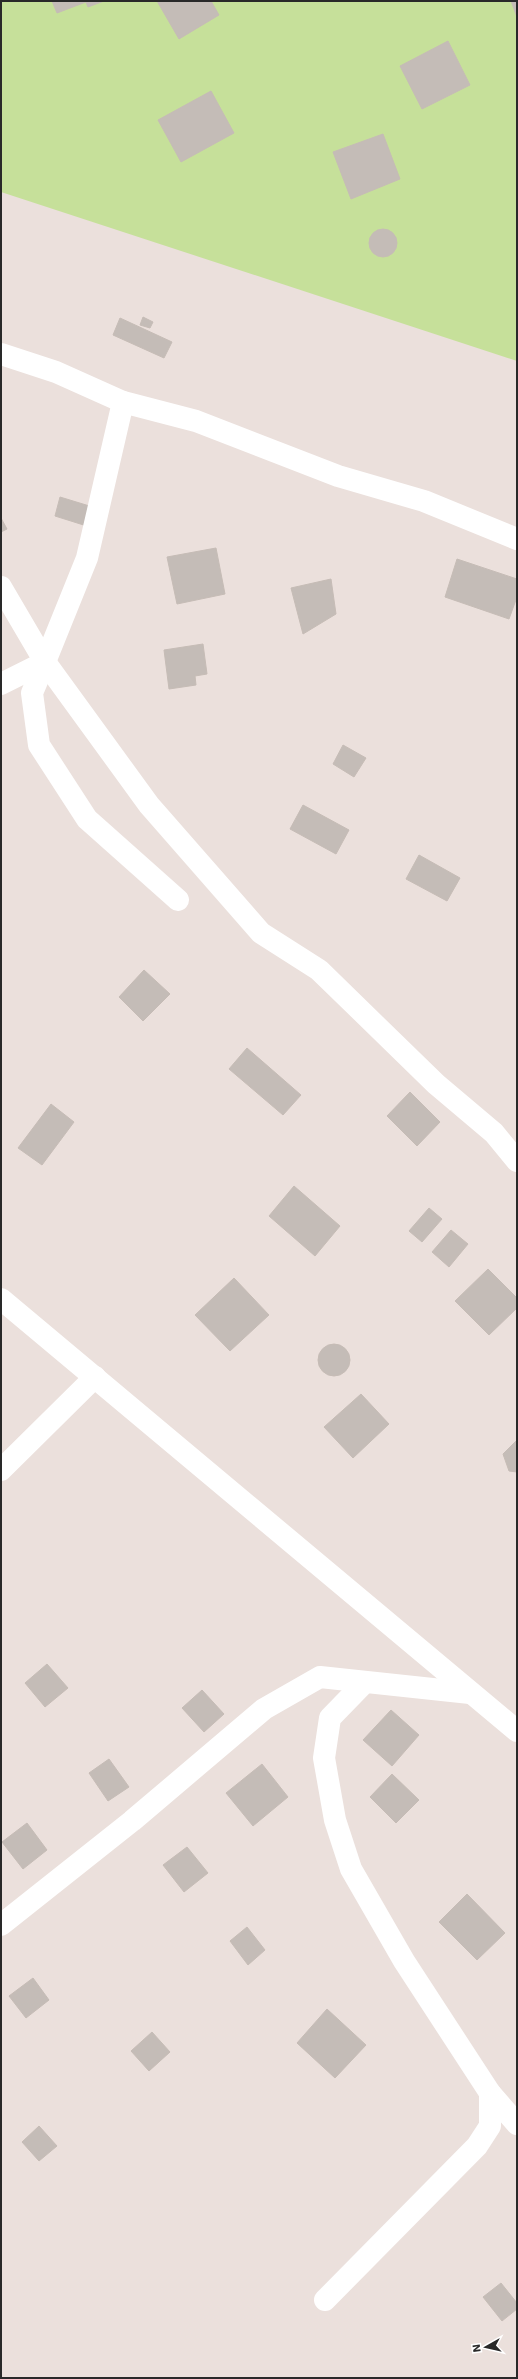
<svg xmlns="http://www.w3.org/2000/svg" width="518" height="2379" font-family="'Work Sans',sans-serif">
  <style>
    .green { fill: #c6e09a }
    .building { fill: #c4bcb7; stroke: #c6bcb6 }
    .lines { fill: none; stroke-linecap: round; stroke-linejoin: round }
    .minor { stroke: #fff; stroke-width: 22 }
  </style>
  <rect width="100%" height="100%" fill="#ebe0dc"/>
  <!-- green -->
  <path class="green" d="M 1,1 L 517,1 L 517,361 L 1,192 Z"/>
  <!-- building -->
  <g class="building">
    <path d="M 52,1 L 104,1 L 88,7 L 86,2 L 57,13 Z"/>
    <path d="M 157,1 L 211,1 L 219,15 L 179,39 Z"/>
    <path d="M 511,1 L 517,1 L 517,17 Z"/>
    <path d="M 448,41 L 470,85 L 422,109 L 400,66 Z"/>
    <path d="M 211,91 L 234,133 L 181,162 L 158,120 Z"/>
    <path d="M 383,134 L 400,179 L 351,199 L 333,152 Z"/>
    <circle cx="383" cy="243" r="14"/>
    <path d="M 143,317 L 153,322 L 150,328 L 140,325 Z"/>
    <path d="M 120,318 L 172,342 L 164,358 L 113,335 Z"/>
    <path d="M 60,497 L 96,508 L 90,527 L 55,516 Z"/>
    <path d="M 1,518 L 7,529 L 1,532 Z"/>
    <path d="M 216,548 L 225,594 L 177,604 L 167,557 Z"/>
    <path d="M 457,559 L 517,579 L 517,597 L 509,619 L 445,597 Z"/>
    <path d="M 331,579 L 336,614 L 303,634 L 291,588 Z"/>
    <path d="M 203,644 L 207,674 L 195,676 L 196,685 L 169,689 L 164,650 Z"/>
    <path d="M 343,745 L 366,758 L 354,777 L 333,764 Z"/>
    <path d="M 303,805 L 349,830 L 336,854 L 290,829 Z"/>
    <path d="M 419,855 L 460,878 L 447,901 L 406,879 Z"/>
    <path d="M 144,970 L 170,994 L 143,1021 L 119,997 Z"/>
    <path d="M 247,1048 L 301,1095 L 283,1115 L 229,1069 Z"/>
    <path d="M 410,1092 L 440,1122 L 417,1146 L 387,1116 Z"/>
    <path d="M 51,1104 L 74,1122 L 42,1165 L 18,1148 Z"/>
    <path d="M 294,1186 L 340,1226 L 315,1256 L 269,1216 Z"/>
    <path d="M 429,1208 L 442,1219 L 422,1242 L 409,1231 Z"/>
    <path d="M 451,1230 L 468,1244 L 449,1267 L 432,1252 Z"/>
    <path d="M 488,1269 L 517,1298 L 517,1308 L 489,1335 L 455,1301 Z"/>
    <path d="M 234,1278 L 269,1315 L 230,1351 L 195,1315 Z"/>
    <circle cx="334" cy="1360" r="16"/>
    <path d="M 361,1394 L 389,1424 L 353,1458 L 324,1427 Z"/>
    <path d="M 517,1440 L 517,1472 L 509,1471 L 503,1454 Z"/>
    <path d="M 47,1664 L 68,1688 L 45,1707 L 25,1683 Z"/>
    <path d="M 202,1690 L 224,1714 L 204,1732 L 182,1708 Z"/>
    <path d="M 391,1710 L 419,1735 L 392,1766 L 363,1740 Z"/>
    <path d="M 109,1759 L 129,1787 L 108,1801 L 89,1773 Z"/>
    <path d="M 262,1764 L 288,1797 L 253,1826 L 226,1793 Z"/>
    <path d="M 392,1774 L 419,1800 L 396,1823 L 370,1797 Z"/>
    <path d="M 27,1823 L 47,1850 L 23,1869 L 2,1842 Z"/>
    <path d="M 187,1847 L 208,1873 L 184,1892 L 163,1865 Z"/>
    <path d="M 467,1894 L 505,1933 L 477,1960 L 439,1922 Z"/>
    <path d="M 247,1927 L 265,1950 L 248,1965 L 230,1941 Z"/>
    <path d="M 33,1978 L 49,2000 L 26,2018 L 9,1996 Z"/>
    <path d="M 327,2009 L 366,2045 L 335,2078 L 297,2043 Z"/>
    <path d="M 152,2032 L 170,2052 L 149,2071 L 131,2051 Z"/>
    <path d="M 39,2126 L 57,2146 L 39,2161 L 22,2142 Z"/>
    <path d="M 501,2283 L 517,2303 L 517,2309 L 502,2321 L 483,2297 Z"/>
  </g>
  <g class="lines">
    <!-- minor -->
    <g class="minor">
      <path d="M 1,354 L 56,372 L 123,402"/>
      <path d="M 1,587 L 45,662 L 149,805 L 261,933 L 319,970 L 436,1084 L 494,1133 L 517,1161"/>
      <path d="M 45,662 L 32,693 L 39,745 L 87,819 L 178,900"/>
      <path d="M 1,684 L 45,662 L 87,558 L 123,402 L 196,421 L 338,476 L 424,501 L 517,539"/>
      <path d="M 1,1299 L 517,1731"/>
      <path d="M 1,1470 L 95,1377"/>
      <path d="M 1,1925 L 132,1821 L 264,1709 L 320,1677 L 470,1693"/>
      <path d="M 490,2093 L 517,2124"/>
      <path d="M 325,2300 L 477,2146 L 490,2126 L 490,2093 L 404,1961 L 351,1869 L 335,1820 L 324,1758 L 330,1718 L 365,1682"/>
    </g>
  </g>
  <!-- border -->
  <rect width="518" height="2379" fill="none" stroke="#292929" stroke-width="4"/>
  <!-- north arrow -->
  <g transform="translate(486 2347) rotate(262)" stroke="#ffffff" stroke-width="3" paint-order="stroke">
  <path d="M0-3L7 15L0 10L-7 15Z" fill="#292929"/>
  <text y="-6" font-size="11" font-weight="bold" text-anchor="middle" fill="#292929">N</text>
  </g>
</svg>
